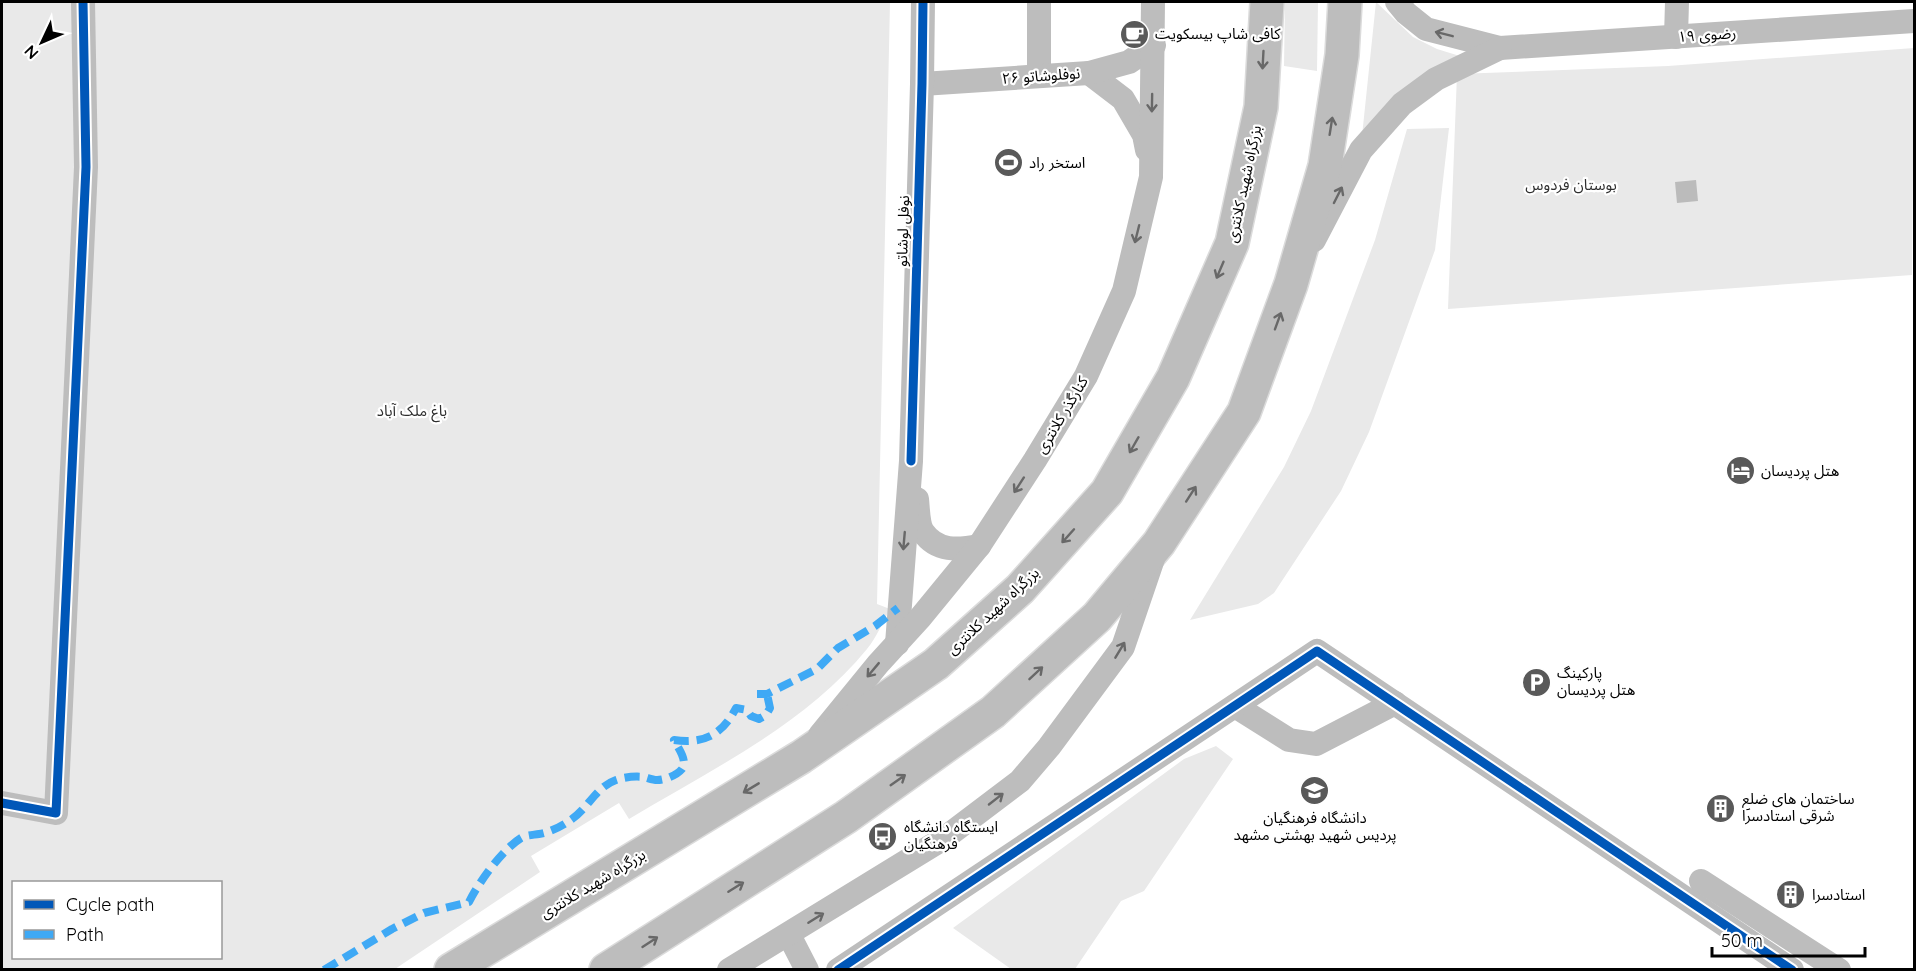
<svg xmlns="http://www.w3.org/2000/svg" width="1916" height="971" font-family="Quicksand,'Noto Sans Arabic',sans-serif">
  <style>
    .green { fill: #e9e9e9; fill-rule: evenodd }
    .water { fill: #bbb }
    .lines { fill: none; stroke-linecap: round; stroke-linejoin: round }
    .highway-casing { stroke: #dbdbdb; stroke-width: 36 }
    .minor { stroke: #bdbdbd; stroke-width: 24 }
    .highway { stroke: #bdbdbd; stroke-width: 33 }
    .quiet { stroke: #3fa9f5; stroke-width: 8; stroke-dasharray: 15 8; stroke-linecap: butt }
    .cycleway-casing { stroke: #fff; stroke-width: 13 }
    .cycleway { stroke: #0057b8; stroke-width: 9 }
    .oneway { stroke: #686868 }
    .labels { text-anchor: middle; stroke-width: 4.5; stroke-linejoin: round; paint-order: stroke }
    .poi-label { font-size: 15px; fill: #000; stroke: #fff; text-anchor: start }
    .street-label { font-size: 15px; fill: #000; stroke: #fff }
    .park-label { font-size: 15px; fill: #2e2e2e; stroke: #fff }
  </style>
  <rect width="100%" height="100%" fill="#fff"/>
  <!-- green -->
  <g class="green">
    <path d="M 2,2 L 890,2 L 877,604 L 890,609 C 883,622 876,638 867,649 C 805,725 712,769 629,819 L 619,803 L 531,856 L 540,872 L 395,969 L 2,970 ZM 14,882 L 220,882 L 220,958 L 14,958 Z"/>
    <path d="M 1285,2 L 1318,2 L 1317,71 L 1284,66 Z"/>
    <path d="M 1376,2 L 1413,37 L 1437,49 L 1463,57 L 1362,136 Z"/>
    <path d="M 1914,48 L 1912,275 L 1448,309 L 1457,74 L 1668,66 Z"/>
    <path d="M 1449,128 L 1435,250 L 1369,432 L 1341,491 L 1274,593 L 1258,604 L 1190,620 L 1284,467 L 1311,411 L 1375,240 L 1407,129 Z"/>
    <path d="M 1216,746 L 1233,759 L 1144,891 L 1121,901 L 1075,969 L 1011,969 L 953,928 L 1184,759 Z"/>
  </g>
  <!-- water -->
  <path class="water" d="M 1696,180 L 1698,201 L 1677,203 L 1675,182 Z"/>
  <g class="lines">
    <defs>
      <g id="highway">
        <path d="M 451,970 L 801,757 L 936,664 L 1020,589 L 1107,492 L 1173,378 L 1232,243 L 1261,107 L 1267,2"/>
        <path d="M 606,970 L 846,817 L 993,712 L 1097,617 L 1159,543 L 1244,412 L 1291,284 L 1325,166 L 1342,55 L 1345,2"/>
      </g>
    </defs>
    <!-- highway casing -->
    <use href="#highway" class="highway-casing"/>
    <!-- minor -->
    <g class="minor">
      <path d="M 1039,2 L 1039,76"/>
      <path d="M 1397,2 L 1406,13 L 1426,29 L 1500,48 L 1914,21"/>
      <path d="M 1676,37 L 1677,2"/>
      <path d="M 1089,73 L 1123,99 L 1144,135 L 1147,150"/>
      <path d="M 922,84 L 1089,73 L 1129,62 L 1154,45"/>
      <path d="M 1314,240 L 1361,150 L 1402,104 L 1436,79 L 1500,48"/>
      <path d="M 917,499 C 918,508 918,525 923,532 C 937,552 958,550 979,546"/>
      <path d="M 897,644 L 911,461 L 922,84 L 923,2"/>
      <path d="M 1235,706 L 1289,740 L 1316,744 L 1395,703"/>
      <path d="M 820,735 L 878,664 L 920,618 L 979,546 L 1035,460 L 1086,376 L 1124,291 L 1151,177 L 1153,2"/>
      <path d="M 2,803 L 56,813 L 86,167 L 83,2"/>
      <path d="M 1701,881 L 1839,970"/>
      <path d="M 789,935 L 807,970"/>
      <path d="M 729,970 L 946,837 L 1020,781 L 1049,747 L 1123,647 L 1154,556"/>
      <path d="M 838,970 L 1317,651 L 1792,970"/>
    </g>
    <!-- highway -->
    <use href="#highway" class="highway"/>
    <!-- quiet -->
    <g class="quiet">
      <path d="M 757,694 L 767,694 L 817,669 L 838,648 L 875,626 L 898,608"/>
      <path d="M 324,970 L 392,929 L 424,913 L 469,902 C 479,882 502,850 521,838 C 526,835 533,835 539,834 C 551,832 562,826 572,819 C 589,807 596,787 616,780 C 625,777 635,776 644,777 C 648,778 653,780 657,780 C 665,780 677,775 682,769 C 688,760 678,748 674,740 C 704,744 722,735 736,708 L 747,710 L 751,716 L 759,719 L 766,715 L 770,708 L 767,694"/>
    </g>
    <defs>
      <g id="cycleway">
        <path d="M 911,461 L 922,84 L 923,2"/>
        <path d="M 2,803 L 56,813 L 86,167 L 83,2"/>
        <path d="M 838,970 L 1317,651 L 1792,970"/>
      </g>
    </defs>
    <!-- cycleway casing -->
    <use href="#cycleway" class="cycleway-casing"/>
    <!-- cycleway -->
    <use href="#cycleway" class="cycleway"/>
  </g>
  <!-- one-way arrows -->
  <defs><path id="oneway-shaft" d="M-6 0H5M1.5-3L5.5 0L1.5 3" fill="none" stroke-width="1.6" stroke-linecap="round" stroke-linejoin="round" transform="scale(1.5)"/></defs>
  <g class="oneway">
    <use href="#oneway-shaft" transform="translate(1444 34) rotate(-166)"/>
    <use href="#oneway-shaft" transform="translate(1263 60) rotate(93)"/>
    <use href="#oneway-shaft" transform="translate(1152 103) rotate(91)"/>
    <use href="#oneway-shaft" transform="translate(1331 126) rotate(-81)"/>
    <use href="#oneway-shaft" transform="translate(1338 195) rotate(-63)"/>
    <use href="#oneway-shaft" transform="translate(1137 234) rotate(104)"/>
    <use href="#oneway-shaft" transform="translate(1220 270) rotate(113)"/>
    <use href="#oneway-shaft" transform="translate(1278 321) rotate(-70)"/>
    <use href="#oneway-shaft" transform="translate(1134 445) rotate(120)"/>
    <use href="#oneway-shaft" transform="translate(1019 485) rotate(123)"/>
    <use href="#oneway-shaft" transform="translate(1191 494) rotate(-57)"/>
    <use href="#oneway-shaft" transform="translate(1068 536) rotate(132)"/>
    <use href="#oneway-shaft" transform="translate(904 541) rotate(95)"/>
    <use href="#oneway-shaft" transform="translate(1120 650) rotate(-59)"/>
    <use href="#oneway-shaft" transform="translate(873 670) rotate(130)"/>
    <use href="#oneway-shaft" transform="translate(1036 673) rotate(-43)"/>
    <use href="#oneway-shaft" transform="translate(898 780) rotate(-35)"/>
    <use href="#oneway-shaft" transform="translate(751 788) rotate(149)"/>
    <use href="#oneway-shaft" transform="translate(996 799) rotate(-38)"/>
    <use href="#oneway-shaft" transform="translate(736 887) rotate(-32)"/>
    <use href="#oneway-shaft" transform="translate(816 918) rotate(-32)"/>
    <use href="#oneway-shaft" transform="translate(650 942) rotate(-33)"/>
  </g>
  <!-- icons -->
  <defs>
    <symbol id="cafe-disc" viewBox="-11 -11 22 22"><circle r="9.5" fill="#595959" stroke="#fff"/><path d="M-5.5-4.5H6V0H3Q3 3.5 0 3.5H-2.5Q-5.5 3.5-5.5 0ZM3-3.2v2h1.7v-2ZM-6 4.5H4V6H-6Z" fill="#fff"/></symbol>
    <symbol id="stadium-disc" viewBox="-11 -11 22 22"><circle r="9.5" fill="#595959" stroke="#fff"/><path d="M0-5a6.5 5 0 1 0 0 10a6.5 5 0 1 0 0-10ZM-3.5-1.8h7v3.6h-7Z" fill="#fff"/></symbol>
    <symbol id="hotel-disc" viewBox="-11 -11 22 22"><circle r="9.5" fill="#595959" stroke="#fff"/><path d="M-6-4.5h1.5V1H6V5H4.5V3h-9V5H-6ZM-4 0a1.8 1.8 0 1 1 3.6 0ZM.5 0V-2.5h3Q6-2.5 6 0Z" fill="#fff"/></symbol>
    <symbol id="parking-disc" viewBox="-11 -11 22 22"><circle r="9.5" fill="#595959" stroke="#fff"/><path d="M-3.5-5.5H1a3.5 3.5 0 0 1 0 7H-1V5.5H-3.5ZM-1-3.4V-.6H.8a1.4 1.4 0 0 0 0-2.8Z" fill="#fff"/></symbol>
    <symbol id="university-disc" viewBox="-11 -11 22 22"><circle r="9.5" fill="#595959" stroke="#fff"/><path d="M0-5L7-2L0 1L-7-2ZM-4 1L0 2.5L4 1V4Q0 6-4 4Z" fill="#fff"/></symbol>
    <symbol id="building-disc" viewBox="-11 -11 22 22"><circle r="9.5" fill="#595959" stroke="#fff"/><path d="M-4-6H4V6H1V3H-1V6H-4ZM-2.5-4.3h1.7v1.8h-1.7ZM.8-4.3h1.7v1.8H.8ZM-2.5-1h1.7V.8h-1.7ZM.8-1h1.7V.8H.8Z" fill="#fff"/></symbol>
    <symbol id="bus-disc" viewBox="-11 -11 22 22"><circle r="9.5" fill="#595959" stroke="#fff"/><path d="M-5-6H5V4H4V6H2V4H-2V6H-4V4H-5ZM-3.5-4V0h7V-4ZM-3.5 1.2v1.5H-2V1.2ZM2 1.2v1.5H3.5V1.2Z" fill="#fff"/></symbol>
  </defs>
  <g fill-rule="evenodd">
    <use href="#cafe-disc" x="1118" y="18" width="33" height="33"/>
    <use href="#stadium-disc" x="992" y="146" width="33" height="33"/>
    <use href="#hotel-disc" x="1724" y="454" width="33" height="33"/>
    <use href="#parking-disc" x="1520" y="666" width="33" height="33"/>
    <use href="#university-disc" x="1298" y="774" width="33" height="33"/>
    <use href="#building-disc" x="1704" y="792" width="33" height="33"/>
    <use href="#bus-disc" x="866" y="820" width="33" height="33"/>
    <use href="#building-disc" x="1774" y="878" width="33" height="33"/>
  </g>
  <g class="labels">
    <!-- poi labels -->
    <g class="poi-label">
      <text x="1155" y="39">کافی شاپ بیسکویت</text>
      <text x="1029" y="168">استخر راد</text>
      <text x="1761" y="476">هتل پردیسان</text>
      <text x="1557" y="678">پارکینگ<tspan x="1557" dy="17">هتل پردیسان</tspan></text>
      <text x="1742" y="804">ساختمان های ضلع<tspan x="1742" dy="17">شرقی استادسرا</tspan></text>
      <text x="1315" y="823" text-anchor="middle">دانشگاه فرهنگیان<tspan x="1315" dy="17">پردیس شهید بهشتی مشهد</tspan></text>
      <text x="904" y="832">ایستگاه دانشگاه<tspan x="904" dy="17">فرهنگیان</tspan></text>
      <text x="1812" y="900">استادسرا</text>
    </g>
    <!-- street labels -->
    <g class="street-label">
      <text transform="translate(1707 35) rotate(-4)" y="5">رضوی ۱۹</text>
      <text transform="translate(1041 76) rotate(-4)" y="5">نوفلوشاتو ۲۶</text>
      <text transform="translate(1244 184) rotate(-78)" y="5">بزرگراه شهید کلانتری</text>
      <text transform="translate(903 231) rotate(-88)" y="5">نوفل لوشاتو</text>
      <text transform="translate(1062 415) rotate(-59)" y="5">کنارگذر کلانتری</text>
      <text transform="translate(993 611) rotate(-43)" y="5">بزرگراه شهید کلانتری</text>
      <text transform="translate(593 884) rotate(-31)" y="5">بزرگراه شهید کلانتری</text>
    </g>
    <!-- park labels -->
    <g class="park-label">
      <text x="1571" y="190">بوستان فردوس</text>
      <text x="412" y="416">باغ ملک آباد</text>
    </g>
  </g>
  <!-- border -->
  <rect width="1916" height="971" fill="none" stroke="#000000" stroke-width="6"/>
  <!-- legend -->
  <rect x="12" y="881" width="210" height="78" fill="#ffffff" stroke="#999999" stroke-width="1.5"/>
  <rect x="24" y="900" width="30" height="9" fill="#0057b8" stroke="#999999" stroke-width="1.5"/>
  <text x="66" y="911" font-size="18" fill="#000000">Cycle path</text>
  <rect x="24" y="930" width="30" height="9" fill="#3fa9f5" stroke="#999999" stroke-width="1.5"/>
  <text x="66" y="941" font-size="18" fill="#000000">Path</text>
  <!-- north arrow -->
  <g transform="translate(42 42) rotate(226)" stroke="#ffffff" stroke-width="4.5" paint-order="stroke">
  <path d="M0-4.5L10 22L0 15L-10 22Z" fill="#000000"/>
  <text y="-9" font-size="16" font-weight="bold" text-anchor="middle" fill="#000000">N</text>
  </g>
  <!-- scale -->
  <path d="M1712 947v9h153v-9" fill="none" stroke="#000000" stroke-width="3"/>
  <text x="1721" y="947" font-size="18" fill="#000000" stroke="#ffffff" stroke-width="4.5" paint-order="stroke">50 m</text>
</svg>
